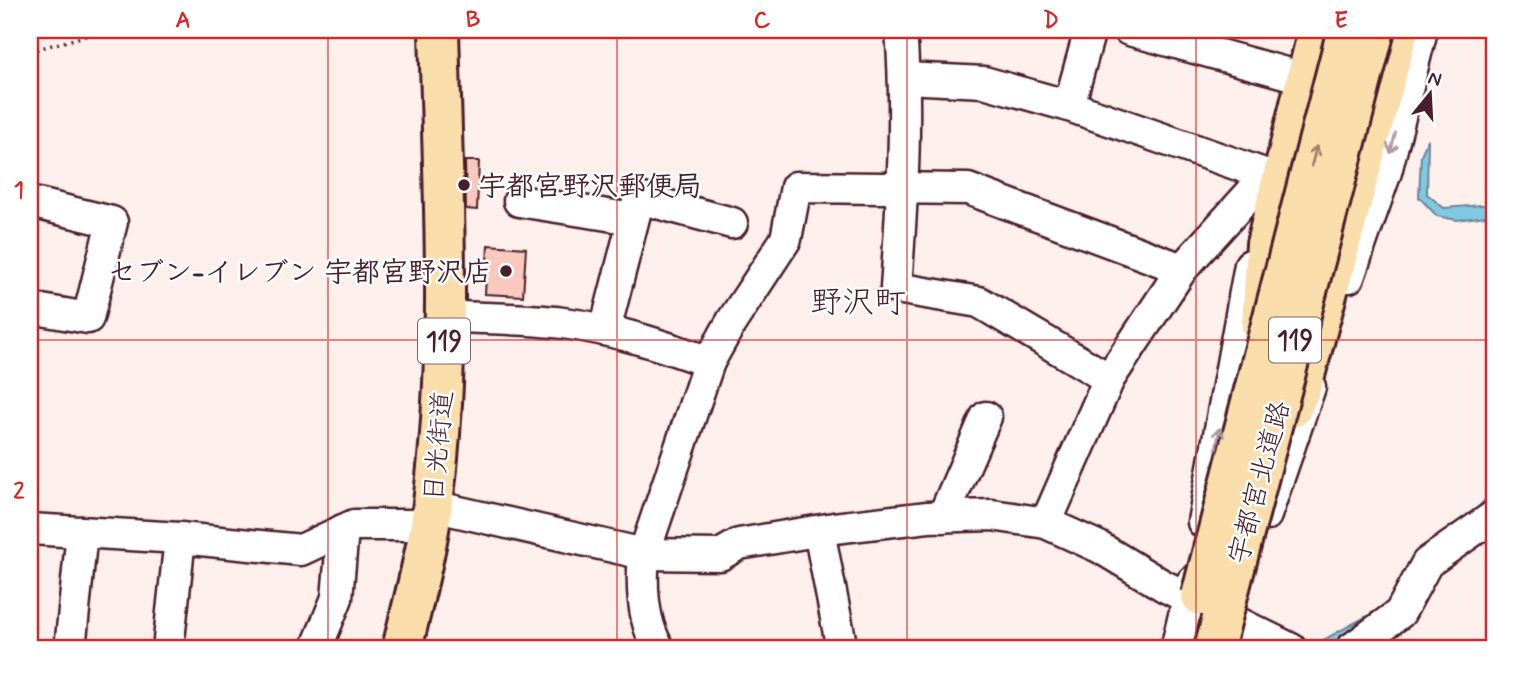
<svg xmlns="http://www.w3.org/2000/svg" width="1524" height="679" font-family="Mynerve,'Klee One',sans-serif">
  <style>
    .water { fill: #80c9e1; stroke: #6a8598; stroke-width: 2 }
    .building { fill: #f8c9bc; stroke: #4a1f2b; stroke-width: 2 }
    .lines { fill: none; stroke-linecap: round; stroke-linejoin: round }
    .minor-casing { stroke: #4a1f2b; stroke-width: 35 }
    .highway-casing { stroke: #4a1f2b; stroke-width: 44 }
    .path { stroke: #4a1f2b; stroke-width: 3.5; stroke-dasharray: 2 5; stroke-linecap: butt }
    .minor { stroke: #fff; stroke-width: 30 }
    .highway { stroke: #f9deab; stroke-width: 38 }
    .highway-bridge-casing { stroke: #4a1f2b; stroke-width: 44; stroke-linecap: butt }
    .highway-bridge { stroke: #f9deab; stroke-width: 38 }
    .oneway { stroke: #ae9aa0 }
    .oneway2 { stroke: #a27e6b }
    .grid { fill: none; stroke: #d62828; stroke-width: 2; stroke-opacity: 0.55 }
    .poi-dot { fill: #4a1f2b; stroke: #fff; stroke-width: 2.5 }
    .labels { text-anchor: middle; stroke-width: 5; stroke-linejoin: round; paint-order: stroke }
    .shield { fill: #fff; stroke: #80626b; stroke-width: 2 }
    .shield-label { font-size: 26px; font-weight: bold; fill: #4a1f2b }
    .poi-label { font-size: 28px; font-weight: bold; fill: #4a1f2b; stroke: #fff; text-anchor: start }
    .street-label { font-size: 28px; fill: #4a1f2b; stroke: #fff }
    .quarter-label { font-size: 32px; fill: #4a1f2b; stroke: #fff }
    .neatline { fill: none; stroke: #d62828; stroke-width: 2.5 }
    .grid-label { font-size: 23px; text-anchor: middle; font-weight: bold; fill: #d62828 }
  </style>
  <rect width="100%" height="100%" fill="#fdefeb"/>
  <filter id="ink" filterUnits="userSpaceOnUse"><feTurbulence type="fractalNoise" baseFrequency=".0143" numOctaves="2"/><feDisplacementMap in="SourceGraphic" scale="14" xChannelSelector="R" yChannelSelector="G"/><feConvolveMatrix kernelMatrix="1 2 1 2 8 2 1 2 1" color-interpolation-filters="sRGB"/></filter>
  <g filter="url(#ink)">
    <!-- water -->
    <g class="water">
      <path d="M 1428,139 L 1427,194 L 1444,208 L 1494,204 L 1494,215 L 1457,220 L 1437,216 L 1419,197 L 1421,155 Z"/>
      <path d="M 1494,490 L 1494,508 L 1397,604 L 1340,649 L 1307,649 L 1391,603 Z"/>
    </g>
    <!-- building -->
    <g class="building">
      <path d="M 465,161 L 479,161 L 477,210 L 466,209 Z"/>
      <path d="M 488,245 L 526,248 L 523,296 L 485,294 Z"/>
    </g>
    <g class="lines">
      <defs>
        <g id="minor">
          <path d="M 901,30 C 908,116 902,202 896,288 L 979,302 L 1109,379"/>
          <path d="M 1129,30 L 1289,74"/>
          <path d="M 905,78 L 984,82 L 1069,106 L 1267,175 L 1182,269 L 1109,379 L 1046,523"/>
          <path d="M 1069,106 L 1090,30"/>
          <path d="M 519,201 L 633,219"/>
          <path d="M 30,202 L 112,222 L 88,318 L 30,308"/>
          <path d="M 1349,277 L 1386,172 L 1422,30"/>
          <path d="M 444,316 C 484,319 524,318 563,323 C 614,329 661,345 709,362"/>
          <path d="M 605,330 L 639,198 L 732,223"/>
          <path d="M 433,506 L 644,554 L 720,555 L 739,544 L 834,528 L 928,517 L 992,515 L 1046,523 L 1099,547 L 1164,586 L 1291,649"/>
          <path d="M 1266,515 L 1310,387"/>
          <path d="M 943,517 L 986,417"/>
          <path d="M 1203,522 L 1250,265"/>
          <path d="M 30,529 L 180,538 L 301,550 L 354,525 L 429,525"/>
          <path d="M 819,531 L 842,649"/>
          <path d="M 70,649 L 82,532"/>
          <path d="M 168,649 L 180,538"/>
          <path d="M 316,649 L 337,598 L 343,530"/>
          <path d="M 659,649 C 642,621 641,586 644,554 L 709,362 L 732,321 L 786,239 L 796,187 L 968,189 L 1182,269"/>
          <path d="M 1176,649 L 1192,582"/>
          <path d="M 1351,649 L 1400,613 L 1427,563 L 1494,516"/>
        </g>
        <g id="highway">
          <path d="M 1261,326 L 1266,244 L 1318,30"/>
          <path d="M 1292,408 L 1302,386 L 1399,30"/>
          <path d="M 402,649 C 413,601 427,552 433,503 C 453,350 443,185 439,30"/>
        </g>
      </defs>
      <!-- minor casing -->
      <use href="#minor" class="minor-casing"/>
      <!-- highway casing -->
      <use href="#highway" class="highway-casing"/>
      <!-- path -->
      <path class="path" d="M 30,51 L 89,35 L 96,30"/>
      <!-- minor -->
      <use href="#minor" class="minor"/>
      <!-- highway -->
      <use href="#highway" class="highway"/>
      <defs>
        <g id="highway-bridge">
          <path d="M 1201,596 L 1347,30"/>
          <path d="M 1214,649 L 1375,30"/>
        </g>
      </defs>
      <!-- highway-bridge casing -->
      <use href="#highway-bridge" class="highway-bridge-casing"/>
      <!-- highway-bridge -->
      <use href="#highway-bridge" class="highway-bridge"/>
    </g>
    <!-- one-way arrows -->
    <defs><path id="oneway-shaft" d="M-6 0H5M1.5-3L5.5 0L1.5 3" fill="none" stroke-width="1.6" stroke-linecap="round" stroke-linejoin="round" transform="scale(1.75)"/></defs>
    <g class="oneway">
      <use href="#oneway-shaft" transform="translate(1393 143) rotate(104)"/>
      <use href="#oneway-shaft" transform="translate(1218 438) rotate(-80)"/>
    </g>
    <use class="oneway2" href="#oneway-shaft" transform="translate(1314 156) rotate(-75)"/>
  </g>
  <!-- grid -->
  <path class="grid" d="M 328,30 L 328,649M 617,30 L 617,649M 907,30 L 907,649M 1196,30 L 1196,649M 30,340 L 1494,340"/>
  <!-- markers -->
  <g class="poi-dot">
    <circle cx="464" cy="185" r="7"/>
    <circle cx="506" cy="271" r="7"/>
  </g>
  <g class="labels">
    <!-- shield labels -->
    <g class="shield">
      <rect x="1269" y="317.5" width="52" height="45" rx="5"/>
      <rect x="418" y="318.5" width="52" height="45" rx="5"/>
    </g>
    <g class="shield-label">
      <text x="1295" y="349">119</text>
      <text x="444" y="350">119</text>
    </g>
    <!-- poi labels -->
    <g class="poi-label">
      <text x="478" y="195">宇都宮野沢郵便局</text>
      <text x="492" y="281" text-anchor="end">セブン-イレブン 宇都宮野沢店</text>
    </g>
    <!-- street labels -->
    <g class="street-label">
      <text transform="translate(437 446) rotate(-85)" y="10">日光街道</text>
      <text transform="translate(1258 482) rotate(-75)" y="10">宇都宮北道路</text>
    </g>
    <!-- quarter labels -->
    <g class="quarter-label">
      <text x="858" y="312">野沢町</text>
    </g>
  </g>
  <!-- margin -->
  <rect width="1524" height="679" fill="none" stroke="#fff" stroke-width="77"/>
  <!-- north arrow -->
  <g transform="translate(1430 94) rotate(18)" stroke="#ffffff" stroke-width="5" paint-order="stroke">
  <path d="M0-5L12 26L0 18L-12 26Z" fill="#4a1f2b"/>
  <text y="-10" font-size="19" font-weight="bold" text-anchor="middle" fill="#4a1f2b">N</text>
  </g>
  <rect x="38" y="38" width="1448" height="602" class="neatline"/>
  <g class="grid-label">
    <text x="183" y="27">A</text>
    <text x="473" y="27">B</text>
    <text x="762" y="27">C</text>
    <text x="1051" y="27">D</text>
    <text x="1341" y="27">E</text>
    <text x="19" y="197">1</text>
    <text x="19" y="498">2</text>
  </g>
</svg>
